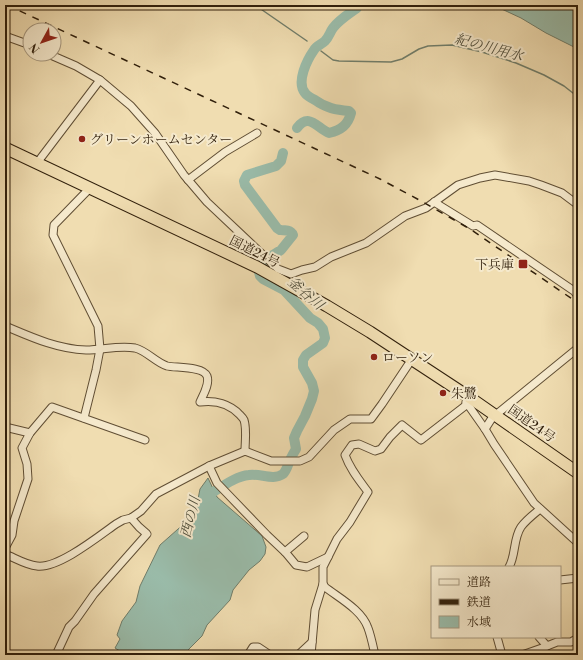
<svg xmlns="http://www.w3.org/2000/svg" width="583" height="660" font-family="'Libre Bodoni','Noto Serif JP',serif">
  <style>
    .water { fill: #9abcaa; stroke: #707d6a }
    .lines { fill: none; stroke-linecap: round; stroke-linejoin: round }
    .stream { stroke: #707d6a; stroke-width: 1.5 }
    .river { stroke: #9abcaa; stroke-width: 10 }
    .minor-casing { stroke: #604e34; stroke-width: 9 }
    .trunk-casing { stroke: #301f0b; stroke-width: 13 }
    .minor { stroke: #f5e9cc; stroke-width: 7 }
    .trunk { stroke: #f0ddb1; stroke-width: 11 }
    .rail { stroke: #301f0b; stroke-width: 1.5; stroke-dasharray: 7 7; stroke-linecap: butt }
    .poi-dot { fill: #8f2418; stroke: #f5e9cc; stroke-width: 1.5 }
    .labels { text-anchor: middle; stroke-width: 4; stroke-linejoin: round; paint-order: stroke }
    .poi-label { font-size: 13px; fill: #301f0b; stroke: #f5e9cc; text-anchor: start }
    .street-label { font-size: 13px; fill: #301f0b; stroke: #f5e9cc }
    .water-label { font-size: 14px; font-style: italic; fill: #504e3b; stroke: #f5e9cc }
  </style>
  <rect width="100%" height="100%" fill="#f0ddb1"/>
  <filter id="stains"><feTurbulence type="fractalNoise" baseFrequency=".005" numOctaves="4"/><feColorMatrix values="0 0 0 0 .2 0 0 0 0 .09 0 0 0 0 .02 0 0 0 .5 -.17"/></filter>
  <radialGradient id="worn" r=".72"><stop offset=".6" stop-color="#630" stop-opacity="0"/><stop offset="1" stop-color="#630" stop-opacity=".3"/></radialGradient>
  <!-- water -->
  <g class="water">
    <path d="M 493,5 L 578,5 L 578,49 L 546,33 L 521,18 Z"/>
    <path d="M 208,478 L 217,497 L 262,536 L 266,547 L 265,554 L 260,561 L 249,570 L 233,590 L 230,600 L 207,625 L 202,636 L 188,650 L 189,655 L 126,655 L 115,648 L 120,639 L 117,635 L 122,621 L 136,602 L 140,586 L 160,545 L 195,514 L 200,489 Z"/>
  </g>
  <g class="lines">
    <!-- stream -->
    <g class="stream">
      <path d="M 255,5 L 307,41"/>
      <path d="M 321,51 L 333,60 L 339,61 L 391,62 L 402,59 L 419,49 L 428,46 L 452,45 L 482,52 L 516,63 L 544,75 L 564,86 L 578,97"/>
    </g>
    <!-- river -->
    <g class="river">
      <path d="M 297,128 C 309,112 317,128 329,133 C 341,130 348,125 351,113 L 349,111 C 336,110 326,108 315,100 C 311,98 307,96 305,93 C 296,82 307,60 314,50 C 316,46 322,44 325,41 C 329,37 330,32 333,28 C 340,19 349,14 357,8 L 358,5"/>
      <path d="M 206,499 L 207,496 C 219,489 235,476 249,475 C 260,473 273,481 283,474 C 287,470 288,464 290,460 C 292,456 294,452 296,449 L 294,438 L 297,431 L 305,416 L 312,399 L 314,391 L 312,383 L 303,367 L 303,360 L 306,355 L 323,343 L 325,338 L 323,329 L 318,323 L 310,318 L 284,290 L 263,279 L 260,276 L 259,272 L 265,260 L 281,250 L 293,235 C 291,230 285,230 280,230 L 277,228 L 245,185 L 244,181 L 247,175 L 276,166 L 281,161 L 283,153"/>
    </g>
    <defs>
      <g id="minor">
        <path d="M 5,36 L 30,45"/>
        <path d="M 50,54 L 53,56 L 76,66 L 100,80 L 131,106 L 155,133 L 184,175 L 207,202 L 278,269 L 291,274 L 302,270 L 315,267 L 331,257 L 366,243 L 405,216 L 426,208 L 458,185 L 480,178 L 495,175 L 529,181 L 541,185 L 562,193 L 578,205"/>
        <path d="M 37,163 L 100,80"/>
        <path d="M 188,180 L 225,152 L 257,133"/>
        <path d="M 434,202 L 473,226 L 477,225 L 574,291 L 578,296"/>
        <path d="M 5,326 C 31,337 57,349 86,350 C 103,350 119,345 135,348 C 147,351 155,362 167,366 C 175,368 203,366 207,376 C 210,384 203,395 200,402 C 215,400 230,404 240,415 C 241,416 243,418 244,420 C 247,429 245,441 245,451"/>
        <path d="M 466,402 L 485,429 L 494,444 L 534,503 L 578,543"/>
        <path d="M 84,418 L 96,370 L 100,349 L 98,326 L 53,235 L 54,225 L 90,188"/>
        <path d="M 5,427 L 30,433"/>
        <path d="M 485,429 L 492,418 L 578,348"/>
        <path d="M 209,466 L 217,483 L 267,535 L 286,553 L 296,565 L 307,567 L 328,557"/>
        <path d="M 5,548 L 12,535 L 14,521 L 28,479 L 27,464 L 22,448 L 30,433 L 52,407 L 145,440"/>
        <path d="M 285,552 L 304,536"/>
        <path d="M 5,554 C 15,558 26,565 37,566 C 58,569 99,536 116,524 L 123,520 L 131,518 L 141,511 L 156,494 L 209,466 L 245,451 L 271,461 L 300,461 L 309,457 L 334,430 L 350,419 L 371,419 L 382,404 L 412,359"/>
        <path d="M 509,567 C 516,555 513,539 521,527 C 526,520 534,514 540,509"/>
        <path d="M 560,580 L 578,578"/>
        <path d="M 323,584 L 325,587 C 339,598 362,610 368,628 C 371,636 373,646 375,655"/>
        <path d="M 497,637 L 502,655"/>
        <path d="M 539,637 L 547,646"/>
        <path d="M 56,655 L 69,627 L 75,621 L 94,594 L 147,534 L 139,527 L 131,518"/>
        <path d="M 248,655 L 253,647 L 258,647 L 270,655"/>
        <path d="M 298,655 L 312,642"/>
        <path d="M 311,655 L 315,610 L 323,584 L 323,567 L 337,539 L 350,522 L 368,492 C 359,480 350,469 345,455 L 352,445 L 359,444 L 375,451 L 381,449 L 390,437 L 402,425 L 421,440 L 465,406 L 469,397"/>
        <path d="M 522,655 L 542,648 L 557,642 L 571,642 L 578,638"/>
      </g>
      <path id="trunk" d="M 5,148 L 257,267 L 327,306 L 370,332 L 469,397 L 578,473"/>
    </defs>
    <!-- minor casing -->
    <use href="#minor" class="minor-casing"/>
    <!-- trunk casing -->
    <use href="#trunk" class="trunk-casing"/>
    <!-- minor -->
    <use href="#minor" class="minor"/>
    <!-- trunk -->
    <use href="#trunk" class="trunk"/>
    <!-- rail -->
    <path class="rail" d="M 7,5 L 380,179 L 423,202 L 470,229 L 578,303"/>
  </g>
  <!-- markers -->
  <g class="poi-dot">
    <circle cx="82" cy="139" r="4"/>
    <rect x="518" y="259" width="10" height="10" rx="2"/>
    <circle cx="374" cy="357" r="4"/>
    <circle cx="443" cy="393" r="4"/>
  </g>
  <g class="labels">
    <!-- poi labels -->
    <g class="poi-label">
      <text x="90" y="144">グリーンホームセンター</text>
      <text x="514" y="269" text-anchor="end">下兵庫</text>
      <text x="382" y="362">ローソン</text>
      <text x="451" y="398">朱鷺</text>
    </g>
    <!-- street labels -->
    <g class="street-label">
      <text transform="translate(255 251) rotate(27)" y="5">国道24号</text>
      <text transform="translate(532 423) rotate(35)" y="5">国道24号</text>
    </g>
    <!-- water labels -->
    <g class="water-label">
      <text transform="translate(489 47) rotate(15)" y="5">紀の川用水</text>
      <text transform="translate(306 293) rotate(41)" y="5">釜谷川</text>
      <text transform="translate(190 517) rotate(-76)" y="5">西の川</text>
    </g>
  </g>
  <!-- margin -->
  <rect width="583" height="660" fill="none" stroke="#f0ddb1" stroke-width="20"/>
  <rect x="6" y="6" width="571" height="648" fill="none" stroke="#301f0b" stroke-width="2"/>
  <rect x="10" y="10" width="563" height="640" fill="none" stroke="#301f0b"/>
  <!-- legend -->
  <rect x="431" y="566" width="130" height="72" fill="#f5e9cc" stroke="#a6987f"/>
  <rect x="439" y="579" width="20" height="6" fill="#f5e9cc" stroke="#a6987f"/>
  <text x="467" y="586" font-size="12" fill="#301f0b">道路</text>
  <rect x="439" y="599" width="20" height="6" fill="#301f0b" stroke="#a6987f"/>
  <text x="467" y="606" font-size="12" fill="#301f0b">鉄道</text>
  <rect x="439" y="616" width="20" height="12" fill="#9abcaa" stroke="#a6987f"/>
  <text x="467" y="626" font-size="12" fill="#301f0b">水域</text>
  <!-- north arrow -->
  <g transform="translate(42 42) rotate(230)"><circle r="19" fill="#f5e9cc" stroke="#a6987f"/>
  <path d="M0-3L7 15L0 10L-7 15Z" fill="#8f2418"/>
  <text y="-6" font-size="11" font-weight="bold" text-anchor="middle" fill="#301f0b">N</text>
  </g>
  <rect width="100%" height="100%" filter="url(#stains)"/>
  <rect width="100%" height="100%" fill="url(#worn)"/>
</svg>
